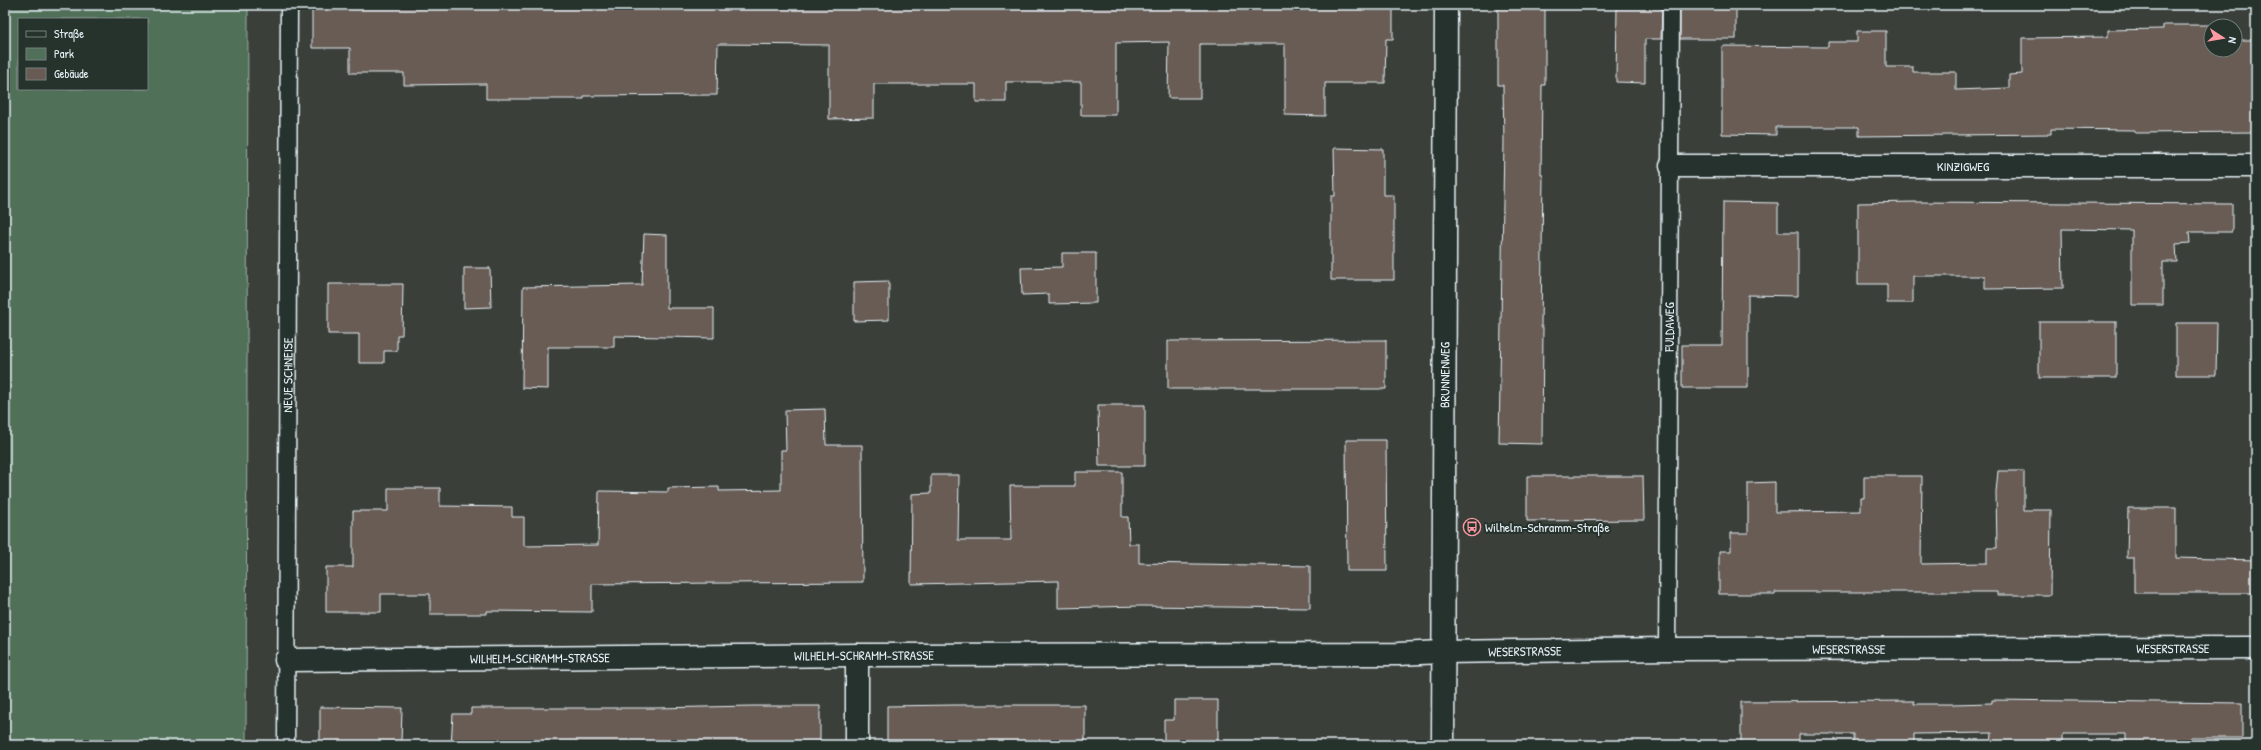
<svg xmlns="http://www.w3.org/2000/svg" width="2261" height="750" font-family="'Patrick Hand',sans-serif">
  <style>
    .green { fill: #517059; stroke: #9cb0a8; fill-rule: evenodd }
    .building { fill: #675b54; stroke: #e8f1f8 }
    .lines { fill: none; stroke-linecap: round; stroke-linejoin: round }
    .lane-casing { stroke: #e8f1f8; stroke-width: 19 }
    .street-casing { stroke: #e8f1f8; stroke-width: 25 }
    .secondary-casing { stroke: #e8f1f8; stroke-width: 25 }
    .lane { stroke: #26332d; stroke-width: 16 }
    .street { stroke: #26332d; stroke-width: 22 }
    .secondary { stroke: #26332d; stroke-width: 22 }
    .labels { text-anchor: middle; stroke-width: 4; stroke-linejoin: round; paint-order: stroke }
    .street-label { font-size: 13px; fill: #e8f1f8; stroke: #26332d }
    .poi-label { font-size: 13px; fill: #e8f1f8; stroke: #26332d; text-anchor: start }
  </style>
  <rect width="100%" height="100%" fill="#3a3f39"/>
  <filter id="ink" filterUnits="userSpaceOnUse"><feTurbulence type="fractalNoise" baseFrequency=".025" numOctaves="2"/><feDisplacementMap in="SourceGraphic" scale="8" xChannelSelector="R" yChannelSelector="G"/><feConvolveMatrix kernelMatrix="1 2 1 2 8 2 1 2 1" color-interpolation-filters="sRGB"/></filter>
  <g filter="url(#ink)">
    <!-- green -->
    <path class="green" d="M 5,5 L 248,5 L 246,745 L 5,745 ZM 19,19 L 147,19 L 147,89 L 19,89 Z"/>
    <!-- building -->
    <g class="building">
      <path d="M 312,5 L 1393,5 L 1393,39 L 1386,39 L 1385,83 L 1325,83 L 1325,116 L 1285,115 L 1285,44 L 1200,44 L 1200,98 L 1168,98 L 1169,42 L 1116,43 L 1116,115 L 1081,115 L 1081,82 L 1006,82 L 1006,102 L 976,102 L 976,84 L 874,84 L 874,118 L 829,119 L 829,45 L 718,44 L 717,95 L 584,96 L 584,99 L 486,99 L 486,84 L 404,85 L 404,73 L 350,73 L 350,48 L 312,48 Z"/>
      <path d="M 1498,5 L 1545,5 L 1545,85 L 1542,85 L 1541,175 L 1543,175 L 1541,327 L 1543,327 L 1542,444 L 1499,443 L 1504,141 L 1503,85 L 1498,85 Z"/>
      <path d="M 1617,5 L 1662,5 L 1661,39 L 1645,39 L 1645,83 L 1616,82 Z"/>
      <rect x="1680" y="5" width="56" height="34"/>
      <path d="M 2163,25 L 2218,25 L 2211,26 L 2211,50 L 2235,50 L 2235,40 L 2256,40 L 2254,132 L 2135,133 L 2135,130 L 2051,129 L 2051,134 L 1859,136 L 1859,127 L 1776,127 L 1776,135 L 1722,134 L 1722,46 L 1828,47 L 1828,42 L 1857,42 L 1857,31 L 1886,31 L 1886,67 L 1913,67 L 1913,72 L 1956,72 L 1956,90 L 2009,88 L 2009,75 L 2022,74 L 2022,38 L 2108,37 L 2108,30 L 2163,29 Z"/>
      <path d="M 1334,148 L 1383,149 L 1383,195 L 1394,195 L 1394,280 L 1331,280 L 1331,196 L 1335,196 Z"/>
      <path d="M 1723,202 L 1778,203 L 1778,232 L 1798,232 L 1798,296 L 1748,295 L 1748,388 L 1682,388 L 1682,345 L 1722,345 Z"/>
      <path d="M 1915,202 L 2232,204 L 2232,232 L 2189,232 L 2190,243 L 2176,244 L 2177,262 L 2163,262 L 2163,305 L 2132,305 L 2132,230 L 2062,229 L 2063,288 L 1985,289 L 1985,276 L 1913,276 L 1913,303 L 1887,303 L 1887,284 L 1858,284 L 1858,203 Z"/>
      <path d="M 644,234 L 667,235 L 667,308 L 714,308 L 714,338 L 614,336 L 614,347 L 548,347 L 548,389 L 522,388 L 523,287 L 642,285 Z"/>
      <path d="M 1062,253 L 1096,253 L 1096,303 L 1049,304 L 1049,294 L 1022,295 L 1021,268 L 1062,267 Z"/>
      <path d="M 464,268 L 490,268 L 491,307 L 464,308 Z"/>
      <path d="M 889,281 L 889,320 L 854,321 L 854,282 Z"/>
      <path d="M 328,284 L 403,284 L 402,335 L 397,335 L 397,351 L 384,351 L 384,363 L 359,363 L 359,334 L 328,334 Z"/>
      <rect x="2039" y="322" width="77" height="56"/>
      <path d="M 2176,323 L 2217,323 L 2216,375 L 2176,375 Z"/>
      <path d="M 1386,340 L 1386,389 L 1168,389 L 1168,341 Z"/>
      <path d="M 1098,405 L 1145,405 L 1145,466 L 1099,466 Z"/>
      <path d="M 825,409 L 826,445 L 862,445 L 863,582 L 592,584 L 592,612 L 487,611 L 487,614 L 430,614 L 430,594 L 381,594 L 381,612 L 326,612 L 326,567 L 353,567 L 353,511 L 388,511 L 388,488 L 440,488 L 440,506 L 512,507 L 512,517 L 524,517 L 524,546 L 598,545 L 599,491 L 668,492 L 668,488 L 719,487 L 719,491 L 781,490 L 781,450 L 786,450 L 785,410 Z"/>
      <path d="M 1346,440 L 1386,440 L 1387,571 L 1347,571 Z"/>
      <path d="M 1998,471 L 2024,471 L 2024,510 L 2051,510 L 2050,595 L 1997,595 L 1997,592 L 1775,592 L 1775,594 L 1719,594 L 1719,551 L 1731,551 L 1731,533 L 1748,533 L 1748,483 L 1775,482 L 1775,512 L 1861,511 L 1861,498 L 1864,498 L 1864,476 L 1922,476 L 1921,564 L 1987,563 L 1987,548 L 1997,548 L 1996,492 Z"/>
      <path d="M 1075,472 L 1122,472 L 1122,517 L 1128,517 L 1129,544 L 1139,544 L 1139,563 L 1310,566 L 1310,608 L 1140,606 L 1058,608 L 1058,581 L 911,584 L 912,494 L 931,493 L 931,475 L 959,475 L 958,540 L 1011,540 L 1010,486 L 1075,486 Z"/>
      <path d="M 1527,476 L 1643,476 L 1644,520 L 1527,521 Z"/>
      <path d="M 2128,508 L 2176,508 L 2176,558 L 2256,560 L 2256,593 L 2134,593 L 2134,558 L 2127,558 Z"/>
      <path d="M 1174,700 L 1218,700 L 1218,745 L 1164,745 L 1164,720 L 1174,720 Z"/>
      <path d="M 1992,700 L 2242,703 L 2242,738 L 2190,738 L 2190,745 L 2126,745 L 2126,734 L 2063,734 L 2063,745 L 1991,745 L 1992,733 L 1914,734 L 1914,745 L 1853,745 L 1853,734 L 1799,734 L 1799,745 L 1741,745 L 1741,702 L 1914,701 L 1914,704 L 1953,704 L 1992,703 Z"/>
      <path d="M 954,705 L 1085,705 L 1085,745 L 887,745 L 887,706 Z"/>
      <path d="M 752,706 L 820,706 L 820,745 L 451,745 L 453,714 L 471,714 L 471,708 L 655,708 Z"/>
      <path d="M 320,707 L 402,708 L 401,745 L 320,745 Z"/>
    </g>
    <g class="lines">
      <defs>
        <g id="lane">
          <path id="s1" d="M 1667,649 L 1671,5"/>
          <path id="s2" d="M 286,745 L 289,5"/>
        </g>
        <g id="street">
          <path id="s3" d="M 1671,166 L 2256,166"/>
          <path d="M 857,655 L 857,745"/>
          <path id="s4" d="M 286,660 L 857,655 L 1398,654 L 1442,652 L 1667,649 L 2256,648"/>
        </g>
        <g id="secondary">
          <path id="s5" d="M 1443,745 L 1446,5"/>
        </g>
      </defs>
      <!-- lane casing -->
      <use href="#lane" class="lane-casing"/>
      <!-- street casing -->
      <use href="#street" class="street-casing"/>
      <!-- secondary casing -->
      <use href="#secondary" class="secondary-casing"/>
      <!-- lane -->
      <use href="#lane" class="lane"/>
      <!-- street -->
      <use href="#street" class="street"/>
      <!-- secondary -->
      <use href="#secondary" class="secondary"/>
    </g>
  </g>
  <!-- icons -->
  <defs>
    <symbol id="bus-ring" viewBox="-11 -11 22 22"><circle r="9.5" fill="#26332d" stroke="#ff9aa2" stroke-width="1.5"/><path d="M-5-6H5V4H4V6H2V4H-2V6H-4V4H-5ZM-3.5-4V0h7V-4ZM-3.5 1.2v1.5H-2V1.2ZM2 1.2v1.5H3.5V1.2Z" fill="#ff9aa2"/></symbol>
  </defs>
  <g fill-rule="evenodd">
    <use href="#bus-ring" x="1462" y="517" width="20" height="20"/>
  </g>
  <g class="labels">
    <!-- street labels -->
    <g class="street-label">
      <text dy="5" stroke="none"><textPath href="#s3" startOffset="292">KINZIGWEG</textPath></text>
      <text dy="5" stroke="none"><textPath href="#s1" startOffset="322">FULDAWEG</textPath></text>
      <text dy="5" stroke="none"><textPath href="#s2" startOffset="370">NEUE SCHNEISE</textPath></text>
      <text dy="5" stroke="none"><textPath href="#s5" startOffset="370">BRUNNENWEG</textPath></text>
      <text dy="5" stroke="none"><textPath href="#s4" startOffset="1887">WESERSTRASSE</textPath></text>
      <text dy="5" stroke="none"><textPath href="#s4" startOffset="1563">WESERSTRASSE</textPath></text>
      <text dy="5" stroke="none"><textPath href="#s4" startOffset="1239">WESERSTRASSE</textPath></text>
      <text dy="5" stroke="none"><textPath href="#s4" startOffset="578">WILHELM-SCHRAMM-STRASSE</textPath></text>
      <text dy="5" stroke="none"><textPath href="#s4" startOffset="254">WILHELM-SCHRAMM-STRASSE</textPath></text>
    </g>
    <!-- poi labels -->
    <g class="poi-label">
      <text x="1485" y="532">Wilhelm-Schramm-Straße</text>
    </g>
  </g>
  <!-- margin -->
  <rect width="2261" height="750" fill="none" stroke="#26332d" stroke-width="20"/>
  <rect x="10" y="10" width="2241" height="730" fill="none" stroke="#e8f1f8" stroke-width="1.5" filter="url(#ink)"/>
  <!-- legend -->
  <rect x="18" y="18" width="130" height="72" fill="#26332d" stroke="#747f7e"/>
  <rect x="26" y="31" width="20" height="6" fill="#26332d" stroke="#747f7e"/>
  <text x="54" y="38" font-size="12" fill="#e8f1f8">Straße</text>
  <rect x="26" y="48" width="20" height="12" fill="#517059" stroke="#747f7e"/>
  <text x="54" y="58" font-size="12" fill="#e8f1f8">Park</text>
  <rect x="26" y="68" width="20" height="12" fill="#675b54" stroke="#747f7e"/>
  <text x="54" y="78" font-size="12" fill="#e8f1f8">Gebäude</text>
  <!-- north arrow -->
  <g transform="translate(2223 38) rotate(102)"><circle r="19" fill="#26332d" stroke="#747f7e"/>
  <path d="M0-3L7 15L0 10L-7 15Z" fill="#ff9aa2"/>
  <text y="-6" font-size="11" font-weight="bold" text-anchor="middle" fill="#e8f1f8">N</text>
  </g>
</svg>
